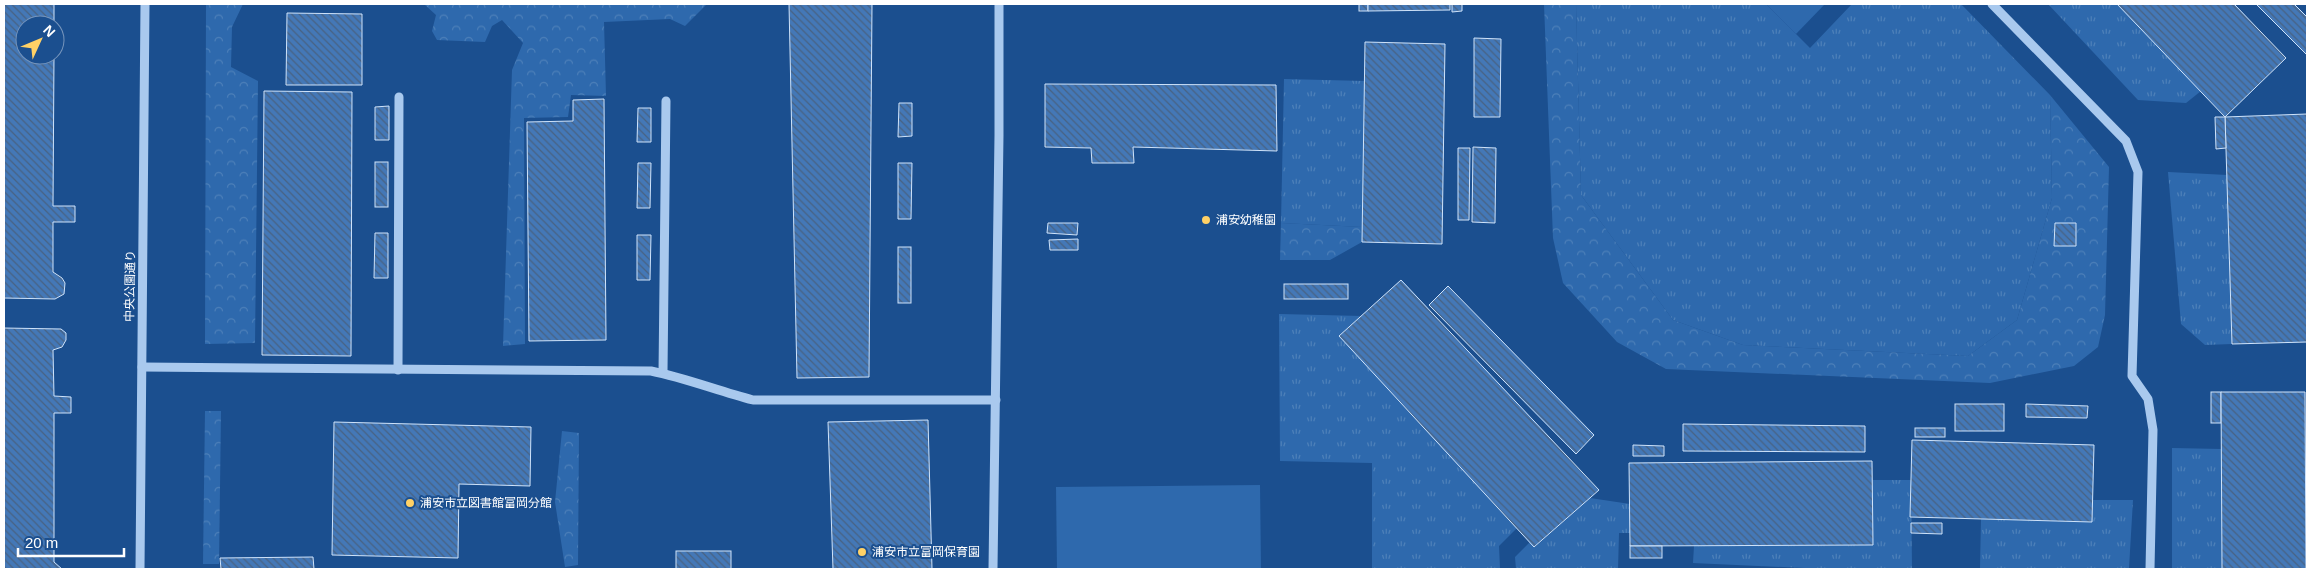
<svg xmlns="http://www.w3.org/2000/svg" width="2311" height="573" font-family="Helvetica,'Noto Sans JP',sans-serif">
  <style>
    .grass { fill: url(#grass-tufts) }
    .forest { fill: url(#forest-crowns) }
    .pitch { fill: #2e69ad }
    .building { fill: url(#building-back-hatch); stroke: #cfe3fa }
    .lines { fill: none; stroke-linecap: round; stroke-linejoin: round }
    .minor { stroke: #a9c9ee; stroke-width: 9 }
    .poi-dot { fill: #ffd166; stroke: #1b4f8f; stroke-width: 2 }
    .labels { text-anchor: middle; stroke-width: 4; stroke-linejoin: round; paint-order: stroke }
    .poi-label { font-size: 12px; fill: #fff; stroke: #1b4f8f; text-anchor: start }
    .street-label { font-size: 12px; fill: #fff; stroke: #1b4f8f }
  </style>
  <defs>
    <pattern id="grass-tufts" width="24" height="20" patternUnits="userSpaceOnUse" patternTransform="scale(1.25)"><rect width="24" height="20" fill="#2e69ad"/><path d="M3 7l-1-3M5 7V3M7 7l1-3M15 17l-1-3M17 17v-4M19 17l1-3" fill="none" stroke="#4d80b9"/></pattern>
    <pattern id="forest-crowns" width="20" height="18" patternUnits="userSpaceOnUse" patternTransform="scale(1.25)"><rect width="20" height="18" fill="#2e69ad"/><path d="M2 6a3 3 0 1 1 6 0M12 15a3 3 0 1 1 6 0" fill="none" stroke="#4d80b9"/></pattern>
    <pattern id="building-back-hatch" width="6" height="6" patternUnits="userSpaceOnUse" patternTransform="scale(1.25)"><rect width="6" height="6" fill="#4478b7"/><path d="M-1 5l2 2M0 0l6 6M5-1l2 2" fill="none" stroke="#486282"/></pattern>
  </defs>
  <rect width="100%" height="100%" fill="#1b4f8f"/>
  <!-- grass -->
  <g class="grass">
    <path d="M 1576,4 L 1766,4 L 1810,48 L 1852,4 L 1961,4 L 2050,95 L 2052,198 L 2017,320 L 1968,356 L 1743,345 L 1673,320 L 1581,195 Z"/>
    <path d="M 2048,4 L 2117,4 L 2201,91 L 2186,103 L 2138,100 Z"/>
    <path d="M 1284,79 L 1365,81 L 1362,227 L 1281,223 Z"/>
    <path d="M 2168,172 L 2227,175 L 2232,344 L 2205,345 L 2181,324 Z"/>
    <path d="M 1279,314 L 1362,316 L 1340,337 L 1517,528 L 1499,546 L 1500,569 L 1372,569 L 1372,463 L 1280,461 Z"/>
    <path d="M 2172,448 L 2221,449 L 2222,569 L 2172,569 Z"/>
    <path d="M 1872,480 L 1911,480 L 1912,569 L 1827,569 L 1693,563 L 1694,546 L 1873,545 Z"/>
    <path d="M 1590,498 L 1630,504 L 1630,533 L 1619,533 L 1618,569 L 1516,569 L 1515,557 L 1530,542 L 1535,547 Z"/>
    <path d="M 2093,500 L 2133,500 L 2129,568 L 1980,569 L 1981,519 L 2092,522 Z"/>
  </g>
  <!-- forest -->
  <g class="forest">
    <path d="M 206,4 L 243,4 L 232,27 L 231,67 L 258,81 L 255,343 L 205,344 Z"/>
    <path d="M 424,4 L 707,4 L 685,26 L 670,19 L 604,22 L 606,96 L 571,95 L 568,117 L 524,118 L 525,344 L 503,346 L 512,70 L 523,43 L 502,20 L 492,26 L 485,42 L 437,40 L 432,31 L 436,15 Z"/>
    <path d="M 1544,4 L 1576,4 L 1581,195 L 1673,320 L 1743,345 L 1968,356 L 2017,320 L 2052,198 L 2050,95 L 2109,167 L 2105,315 L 2098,347 L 2074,366 L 1990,383 L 1666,369 L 1617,342 L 1563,283 L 1553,238 Z"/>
    <path d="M 1281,223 L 1362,227 L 1362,242 L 1330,260 L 1280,260 Z"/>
    <path d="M 205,411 L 221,411 L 219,564 L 203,564 Z"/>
    <path d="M 562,431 L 579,433 L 578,565 L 565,567 L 555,502 Z"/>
  </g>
  <!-- pitch -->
  <g class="pitch">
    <path d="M 1766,4 L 1825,4 L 1796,34 Z"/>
    <path d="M 1260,485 L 1261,569 L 1057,569 L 1056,487 Z"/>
  </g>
  <!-- building -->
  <g class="building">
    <path d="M 4,4 L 54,4 L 54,25 L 25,25 L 25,55 L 54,55 L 53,206 L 75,206 L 75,222 L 53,222 L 53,272 L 62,278 L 65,283 L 64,294 L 55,299 L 4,298 Z"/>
    <path d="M 789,4 L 872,4 L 869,377 L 797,378 Z"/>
    <rect x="1359" y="4" width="9" height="7"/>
    <path d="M 1368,4 L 1450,4 L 1450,10 L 1368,11 Z"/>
    <path d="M 1452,4 L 1462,4 L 1462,11 L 1452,12 Z"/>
    <path d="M 2117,4 L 2234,4 L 2286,58 L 2225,117 Z"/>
    <path d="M 2256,4 L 2294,4 L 2307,17 L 2307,55 Z"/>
    <path d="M 287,13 L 362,14 L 362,85 L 286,85 Z"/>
    <path d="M 1474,38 L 1501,39 L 1500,117 L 1474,117 Z"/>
    <path d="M 1365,42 L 1445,44 L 1442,244 L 1362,242 Z"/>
    <path d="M 1045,84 L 1276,85 L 1277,151 L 1133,147 L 1134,163 L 1092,163 L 1091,148 L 1045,147 Z"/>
    <path d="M 264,91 L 352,92 L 351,356 L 262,355 Z"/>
    <path d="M 604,99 L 606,340 L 529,341 L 527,122 L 573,121 L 573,100 Z"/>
    <path d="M 899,103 L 912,103 L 912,136 L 898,137 Z"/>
    <path d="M 389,106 L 389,140 L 375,140 L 375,107 Z"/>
    <path d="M 638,108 L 651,108 L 651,142 L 637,142 Z"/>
    <path d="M 2307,114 L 2307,342 L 2232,344 L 2225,117 Z"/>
    <path d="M 2215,117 L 2225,117 L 2226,148 L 2216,149 Z"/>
    <path d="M 1473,147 L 1496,148 L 1495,223 L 1472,222 Z"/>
    <path d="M 1458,148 L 1470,148 L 1469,220 L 1458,220 Z"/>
    <rect x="375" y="162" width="13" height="45"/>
    <path d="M 638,163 L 651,163 L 650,208 L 637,208 Z"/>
    <path d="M 898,163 L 912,163 L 911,219 L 898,219 Z"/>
    <path d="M 1048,223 L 1078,223 L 1077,235 L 1047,233 Z"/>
    <path d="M 2055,223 L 2076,223 L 2076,246 L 2054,246 Z"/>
    <path d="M 375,233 L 388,233 L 388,278 L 374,278 Z"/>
    <path d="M 637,235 L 651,235 L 650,280 L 637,280 Z"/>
    <path d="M 1078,239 L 1078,250 L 1050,250 L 1049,240 Z"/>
    <rect x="898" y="247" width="13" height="56"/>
    <path d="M 1401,280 L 1599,490 L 1534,547 L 1339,336 Z"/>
    <rect x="1284" y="284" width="64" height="15"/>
    <path d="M 1448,286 L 1594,435 L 1576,454 L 1429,305 Z"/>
    <path d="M 4,328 L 61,329 L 66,333 L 66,340 L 62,347 L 53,350 L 54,396 L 71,397 L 71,413 L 54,413 L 54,562 L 62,569 L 4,569 Z"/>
    <rect x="2211" y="392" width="10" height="31"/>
    <path d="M 2221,392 L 2305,392 L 2306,569 L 2222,569 Z"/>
    <rect x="1955" y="404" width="49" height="27"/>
    <path d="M 2026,404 L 2088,406 L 2087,418 L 2026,417 Z"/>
    <path d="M 928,420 L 932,569 L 833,569 L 828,422 Z"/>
    <path d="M 334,422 L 531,427 L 530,486 L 459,484 L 458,558 L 332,555 Z"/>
    <path d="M 1683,424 L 1865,426 L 1865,452 L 1683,451 Z"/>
    <rect x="1915" y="428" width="30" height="9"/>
    <path d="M 1912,440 L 2094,445 L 2092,522 L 1910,517 Z"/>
    <path d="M 1633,445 L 1664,446 L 1664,456 L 1633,456 Z"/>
    <path d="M 1872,461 L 1873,545 L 1630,546 L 1629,463 Z"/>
    <path d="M 1911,523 L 1942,523 L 1942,534 L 1911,533 Z"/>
    <rect x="1630" y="546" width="32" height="12"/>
    <rect x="676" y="551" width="55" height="18"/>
    <path d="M 313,557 L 314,569 L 221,569 L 220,558 Z"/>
  </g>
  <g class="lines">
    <!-- minor -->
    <g class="minor">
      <path d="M 1992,4 L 2126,141 L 2138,172 L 2132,376 L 2148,399 L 2153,430 L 2150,569"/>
      <path d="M 142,367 L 651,371 C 686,378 718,391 753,400 L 996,400"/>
      <path d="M 398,370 L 399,97"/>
      <path d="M 663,373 L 666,101"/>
      <path d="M 140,569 L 145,4"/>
      <path d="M 993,569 L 999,135 L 999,4"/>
    </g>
  </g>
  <!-- markers -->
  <g class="poi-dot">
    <circle cx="1206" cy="220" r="5"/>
    <circle cx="410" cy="503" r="5"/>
    <circle cx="862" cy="552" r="5"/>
  </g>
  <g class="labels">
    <!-- poi labels -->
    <g class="poi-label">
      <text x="1216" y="224">浦安幼稚園</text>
      <text x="420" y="507">浦安市立図書館富岡分館</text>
      <text x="872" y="556">浦安市立富岡保育園</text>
    </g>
    <!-- street labels -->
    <g class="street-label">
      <text transform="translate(130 286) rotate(-89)" y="4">中央公園通り</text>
    </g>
  </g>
  <!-- border -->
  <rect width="2311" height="573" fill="none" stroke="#ffffff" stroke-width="10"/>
  <!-- north arrow -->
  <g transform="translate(40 40) rotate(46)"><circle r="24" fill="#1b4f8f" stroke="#7695bc"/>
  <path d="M0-4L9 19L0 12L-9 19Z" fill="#ffd166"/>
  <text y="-8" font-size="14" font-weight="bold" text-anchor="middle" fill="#ffffff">N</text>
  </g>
  <!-- scale -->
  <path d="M18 548v8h106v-8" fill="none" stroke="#ffffff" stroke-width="2.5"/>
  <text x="25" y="548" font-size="15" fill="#ffffff" stroke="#1b4f8f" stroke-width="4" paint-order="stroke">20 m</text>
</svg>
